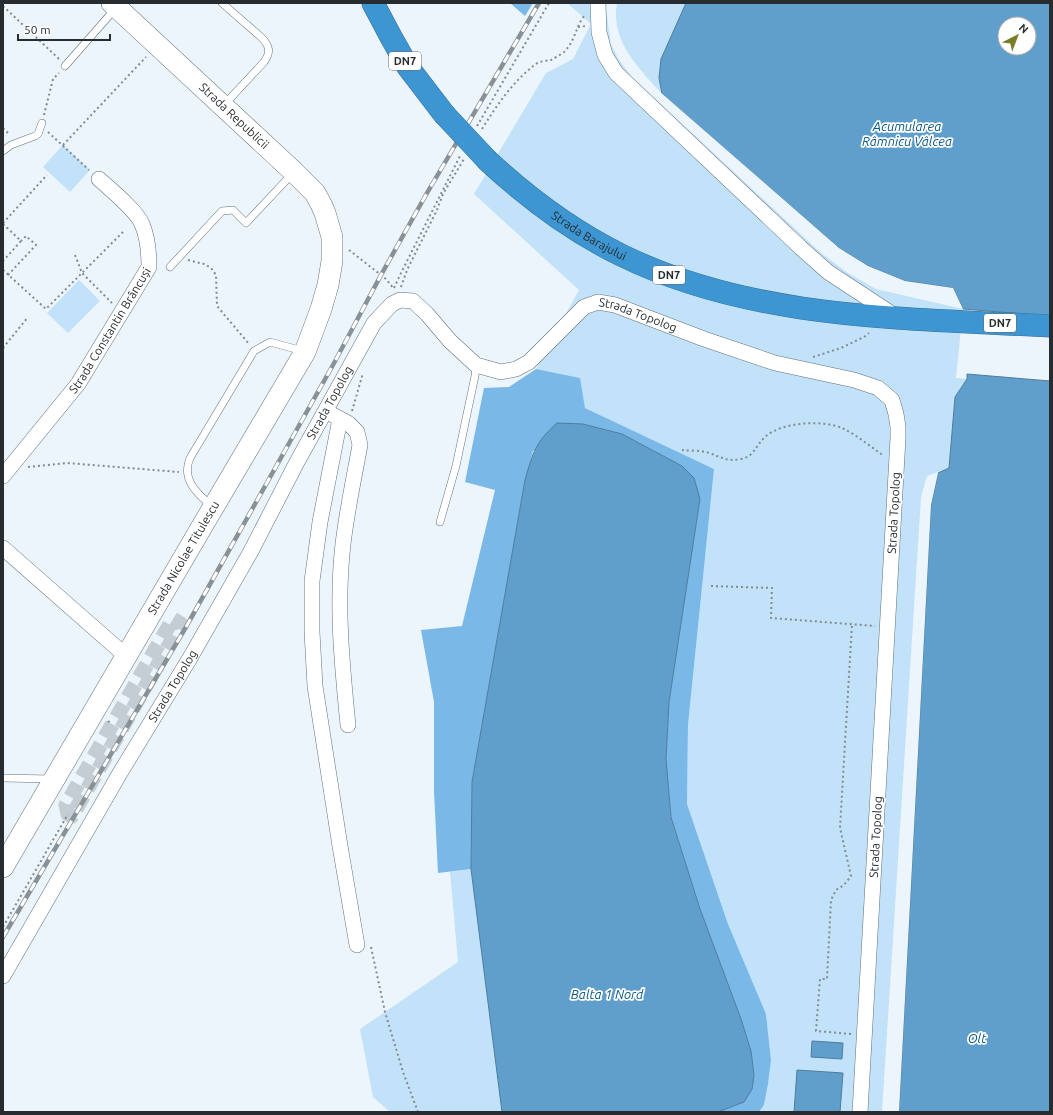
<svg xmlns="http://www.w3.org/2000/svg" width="1053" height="1115" font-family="Ubuntu,sans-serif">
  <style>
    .green { fill: #c2e2fa }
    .forest { fill: #79b8e7 }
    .water { fill: #609fcc; stroke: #4f7c9d; fill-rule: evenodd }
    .pier { fill: #ecf5fc }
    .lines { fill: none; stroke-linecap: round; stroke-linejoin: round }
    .street-tunnel { stroke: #c4cdd3; stroke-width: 15; stroke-dasharray: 15 8; stroke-linecap: butt }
    .lane-casing { stroke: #62707a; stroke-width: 8 }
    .street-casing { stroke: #62707a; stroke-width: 16 }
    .secondary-casing { stroke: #62707a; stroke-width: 22 }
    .highway-casing { stroke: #357199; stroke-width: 23 }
    .path { stroke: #838a90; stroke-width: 2; stroke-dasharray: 2 3; stroke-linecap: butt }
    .lane { stroke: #fff; stroke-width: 7 }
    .street { stroke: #fff; stroke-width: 15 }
    .secondary { stroke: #fff; stroke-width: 21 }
    .highway { stroke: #3d96d1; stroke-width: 22 }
    .rail-casing { stroke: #899196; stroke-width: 4.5 }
    .rail { stroke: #fff; stroke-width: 3; stroke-dasharray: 9; stroke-linecap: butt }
    .highway-bridge-casing { stroke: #357199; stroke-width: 23; stroke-linecap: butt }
    .highway-bridge { stroke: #3d96d1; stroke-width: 22 }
    .labels { text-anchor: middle; stroke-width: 3.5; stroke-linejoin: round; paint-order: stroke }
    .shield { fill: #fff; stroke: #676b6e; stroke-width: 1 }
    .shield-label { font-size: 11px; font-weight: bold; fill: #262c30 }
    .street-label { font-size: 12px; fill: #262c30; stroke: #fff }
    .water-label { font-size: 13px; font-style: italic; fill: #085682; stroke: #fff }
  </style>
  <rect width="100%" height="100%" fill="#ecf5fc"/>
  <!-- green -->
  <g class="green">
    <path d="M 567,3 L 607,3 L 606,10 L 611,44 L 619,60 L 633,78 L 820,252 L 848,273 L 876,289 L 963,309 L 956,378 L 967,379 L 955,397 L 949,468 L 927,476 L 921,497 L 882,1112 L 759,1112 L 764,1105 L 768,1084 L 771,1060 L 766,1014 L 728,924 L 687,804 L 688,725 L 714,469 L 585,408 L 579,378 L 536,369 L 579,290 L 474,194 L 546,73 L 573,59 L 591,24 Z"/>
    <path d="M 617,3 L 686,3 L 661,59 L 659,78 L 662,94 C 639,68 610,41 617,3 Z"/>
    <path d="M 63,145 L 90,170 L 70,192 L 43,167 Z"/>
    <path d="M 79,280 L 100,301 L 68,333 L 47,313 Z"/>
    <path d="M 471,869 L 502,1112 L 390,1112 L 373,1097 L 360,1029 L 458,962 L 450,872 Z"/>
  </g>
  <!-- forest -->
  <g class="forest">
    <path d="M 510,3 L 533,3 L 525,16 Z"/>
    <path d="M 536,369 L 580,378 L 585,408 L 714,469 L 688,725 L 687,804 L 728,924 L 766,1014 L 771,1060 L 768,1084 L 764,1105 L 759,1112 L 718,1112 L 744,1102 L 754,1075 L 751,1051 L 741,1019 L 700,909 L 671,816 L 666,759 L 669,702 L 700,499 L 682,466 L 622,434 L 583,424 L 533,451 L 525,480 L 472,782 L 471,869 L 438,873 L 434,791 L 434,702 L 421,630 L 462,626 L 495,490 L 465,482 L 484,388 L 509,387 Z"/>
  </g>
  <!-- water -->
  <g class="water">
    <path d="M 686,3 L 1050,3 L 1050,316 L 963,309 L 953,288 L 905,281 L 868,266 L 839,248 L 662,94 L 659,78 L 661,59 ZM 1005,24 L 1029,24 L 1029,48 L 1005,48 Z"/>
    <path d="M 967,374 L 1050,381 L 1050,1112 L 899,1112 L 931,505 L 938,473 L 949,468 L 955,397 L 967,379 Z"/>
    <path d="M 557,423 L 583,424 L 622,434 L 682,466 L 694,478 L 700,499 L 669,702 L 666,759 L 671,817 L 700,909 L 741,1019 L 751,1051 L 754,1075 L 752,1089 L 744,1102 L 718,1112 L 502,1112 L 471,869 L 472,782 L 525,480 C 533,452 535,443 557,423 Z"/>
    <path d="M 812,1041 L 843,1043 L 842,1059 L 811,1057 Z"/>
    <path d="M 797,1070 L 843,1073 L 840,1112 L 794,1112 Z"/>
  </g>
  <!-- pier -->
  <g class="pier">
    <path d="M 659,91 L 839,248 L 868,266 L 905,281 L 953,288 L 963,309 L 960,308 L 951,290 L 905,282 L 867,267 L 838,250 L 661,95 Z"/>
    <path d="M 936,473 L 938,473 L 931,505 L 899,1112 L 897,1112 L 929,505 Z"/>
  </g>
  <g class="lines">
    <!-- street-tunnel -->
    <path class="street-tunnel" d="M 173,619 L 181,624 L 72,816 L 68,814 L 66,805 Z"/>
    <defs>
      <g id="lane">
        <path d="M 222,3 L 261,37 C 270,46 271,52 264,62 L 224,105"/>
        <path d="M 65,66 L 115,9"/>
        <path d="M 3,151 L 11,145 L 35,136 L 38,134 L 42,123"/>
        <path d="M 170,267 L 222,211 L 233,210 L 246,223 L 293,173"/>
        <path d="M 212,506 C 197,494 181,479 190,458 L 254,351 L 270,342 L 303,351"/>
        <path d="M 440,522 L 456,466 L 475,376 L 476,365"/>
        <path d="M 3,778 L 51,779"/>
      </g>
      <g id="street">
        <path d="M 598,3 L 599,32 L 605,55 L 616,73 L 801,248 L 828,272 L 895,316"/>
        <path d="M 333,415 L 348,423 L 357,432 L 360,445 C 354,478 347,510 343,544 C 336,604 342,665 348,725"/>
        <path d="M 340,419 L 320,522 L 312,581 L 312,632 L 315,686 L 340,846 L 357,945"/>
        <path id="s1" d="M 3,476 L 78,384 L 149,267 C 149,252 148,238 142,224 C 137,211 110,189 99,179"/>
        <path d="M 3,548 L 126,656"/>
        <path id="s2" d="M 3,976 L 120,773 L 190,658 L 250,553 L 297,462 L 374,323 L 392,304 L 400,300 L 413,301 L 427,314 L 450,341 L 476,365 L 501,372 L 516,369 L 529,362 L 584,307 L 598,302 L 615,305 L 704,339 L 775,363 L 854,380 L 878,388 L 892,400 L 896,414 L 898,427 L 898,438 L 860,1112"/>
      </g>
      <g id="secondary">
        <path id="s3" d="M 3,867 L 204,523 L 305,352 L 321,309 L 328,285 L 332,261 L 332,237 L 325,213 L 321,204 L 315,193 L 294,172 L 112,3"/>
      </g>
      <g id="highway">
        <path d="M 373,3 L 391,37 L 408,67 L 444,114"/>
        <path id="s4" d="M 488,161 C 528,198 572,231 621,255 C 753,320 906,318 1050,326"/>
      </g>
    </defs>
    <!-- lane casing -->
    <use href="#lane" class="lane-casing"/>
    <!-- street casing -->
    <use href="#street" class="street-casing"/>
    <!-- secondary casing -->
    <use href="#secondary" class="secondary-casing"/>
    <!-- highway casing -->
    <use href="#highway" class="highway-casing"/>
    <!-- path -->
    <g class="path">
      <path d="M 3,6 L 59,59"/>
      <path d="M 578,27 L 586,26"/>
      <path d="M 44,115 L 53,79 L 59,73"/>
      <path d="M 477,126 L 549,3"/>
      <path d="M 3,128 L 10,135"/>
      <path d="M 482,129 C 497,105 513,81 536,64 C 540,61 546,61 551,60 C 555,58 560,55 564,52 C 576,40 575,27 585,15"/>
      <path d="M 48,132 L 89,170"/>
      <path d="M 63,145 L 146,57"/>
      <path d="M 3,223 L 47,175"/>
      <path d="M 3,224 L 21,241 L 3,261"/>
      <path d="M 349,250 L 386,279 L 394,289"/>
      <path d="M 75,255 L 82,273 L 112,303"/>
      <path d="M 188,260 L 204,264 L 211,268 L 216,275 L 217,306 L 249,344"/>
      <path d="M 3,270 L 46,309 L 125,230"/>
      <path d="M 8,275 L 36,245 L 26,236 L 21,241"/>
      <path d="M 401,287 L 407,270 L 437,210 L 443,194 L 464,159"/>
      <path d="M 394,288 L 400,275 L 460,156"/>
      <path d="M 3,348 L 28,317"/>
      <path d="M 813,357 L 841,348 L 864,337 L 869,333"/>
      <path d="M 352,411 L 363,373"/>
      <path d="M 682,450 C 690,451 701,450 709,453 C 721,457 727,462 741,459 C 755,456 755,446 765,437 C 781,422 824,419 844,429 C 858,436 871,447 884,456"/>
      <path d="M 28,467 L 67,463 L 179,472"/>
      <path d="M 711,586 L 772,588 L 771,618 L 875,626"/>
      <path d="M 108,721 L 112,724"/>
      <path d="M 3,927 L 68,814"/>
      <path d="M 371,947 L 385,1012 L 403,1072 L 418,1112"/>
      <path d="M 851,1034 L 816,1031 L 820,979 L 827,979 L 831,900 L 836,890 L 844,885 L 851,876 L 840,828 L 852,624"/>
    </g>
    <!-- lane -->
    <use href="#lane" class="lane"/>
    <!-- street -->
    <use href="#street" class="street"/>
    <!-- secondary -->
    <use href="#secondary" class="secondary"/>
    <!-- highway -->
    <use href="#highway" class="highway"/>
    <defs>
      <path id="rail" d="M 3,937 L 186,627 L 333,365 L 381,275 L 427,193 L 539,3"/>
    </defs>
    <!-- rail casing -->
    <use href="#rail" class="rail-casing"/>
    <!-- rail -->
    <use href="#rail" class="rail"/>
    <defs>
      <path id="highway-bridge" d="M 444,114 L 488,161"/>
    </defs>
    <!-- highway-bridge casing -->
    <use href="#highway-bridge" class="highway-bridge-casing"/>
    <!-- highway-bridge -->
    <use href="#highway-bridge" class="highway-bridge"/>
  </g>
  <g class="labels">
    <!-- shield labels -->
    <g class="shield">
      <rect x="389" y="52" width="32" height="18" rx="3"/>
      <rect x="653" y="266" width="32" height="18" rx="3"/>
      <rect x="984" y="314" width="32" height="18" rx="3"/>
    </g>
    <g class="shield-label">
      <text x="405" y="65">DN7</text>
      <text x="669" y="279">DN7</text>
      <text x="1000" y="327">DN7</text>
    </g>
    <!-- street labels -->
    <g class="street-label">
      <text transform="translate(234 116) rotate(43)" y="4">Strada Republicii</text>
      <text dy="4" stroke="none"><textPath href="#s4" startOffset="126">Strada Barajului</textPath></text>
      <text dy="4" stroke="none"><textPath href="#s2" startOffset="1080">Strada Topolog</textPath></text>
      <text dy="4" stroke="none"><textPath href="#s1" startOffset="181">Strada Constantin Brâncuși</textPath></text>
      <text dy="4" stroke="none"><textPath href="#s2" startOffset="660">Strada Topolog</textPath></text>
      <text transform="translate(894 513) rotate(-87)" y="4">Strada Topolog</text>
      <text dy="4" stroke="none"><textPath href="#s3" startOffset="358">Strada Nicolae Titulescu</textPath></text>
      <text dy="4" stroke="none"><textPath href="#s2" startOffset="336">Strada Topolog</textPath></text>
      <text transform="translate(876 837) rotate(-87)" y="4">Strada Topolog</text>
    </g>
    <!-- water labels -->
    <g class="water-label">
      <text x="907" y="131">Acumularea<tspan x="907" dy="15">Râmnicu Vâlcea</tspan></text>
      <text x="607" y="999">Balta 1 Nord</text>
      <text x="977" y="1043">Olt</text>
    </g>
  </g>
  <!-- border -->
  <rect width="1053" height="1115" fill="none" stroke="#262c30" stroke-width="8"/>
  <!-- north arrow -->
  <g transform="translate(1017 36) rotate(42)"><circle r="19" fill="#ffffff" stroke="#a8abac"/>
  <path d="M0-3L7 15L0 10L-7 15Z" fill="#787d26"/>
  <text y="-6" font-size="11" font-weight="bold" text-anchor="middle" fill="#262c30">N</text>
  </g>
  <!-- scale -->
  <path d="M18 34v6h92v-6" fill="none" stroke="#262c30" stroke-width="2"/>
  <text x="24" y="34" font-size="12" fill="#262c30" stroke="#ffffff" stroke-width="3" paint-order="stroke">50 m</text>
</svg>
